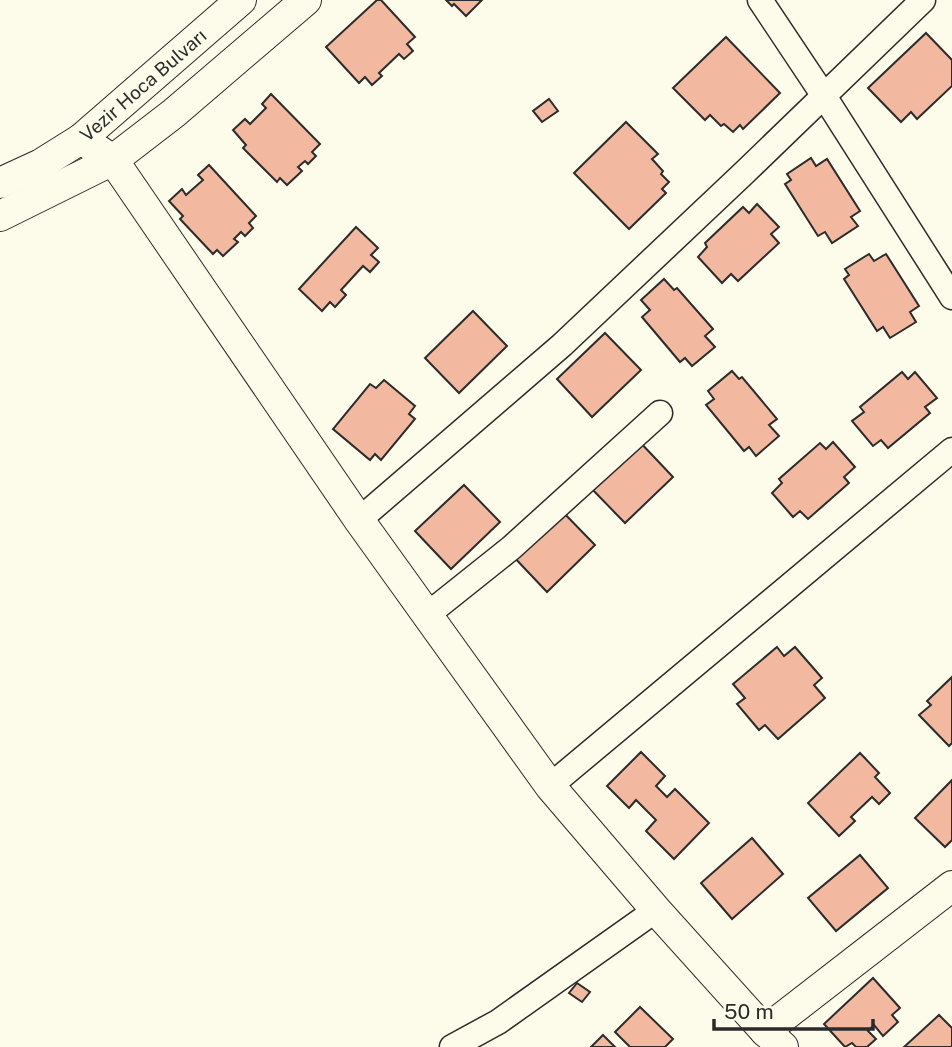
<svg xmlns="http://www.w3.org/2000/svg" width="952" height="1047" font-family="'Public Sans',sans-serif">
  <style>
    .building { fill: #f2b8a0; stroke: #2b2b2b; stroke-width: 2 }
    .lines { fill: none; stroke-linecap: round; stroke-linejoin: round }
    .minor-casing { stroke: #2b2b2b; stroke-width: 27 }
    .major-casing { stroke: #2b2b2b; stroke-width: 32 }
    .minor { stroke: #fdfbea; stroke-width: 24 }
    .major { stroke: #fdfbea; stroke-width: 30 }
    .labels { text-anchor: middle; stroke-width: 5; stroke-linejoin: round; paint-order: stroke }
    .street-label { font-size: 19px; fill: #2b2b2b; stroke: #fdfbea }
  </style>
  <rect width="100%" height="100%" fill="#fdfbea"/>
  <!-- building -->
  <g class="building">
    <path d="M 377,0 L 381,0 L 415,37 L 407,44 L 413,51 L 404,59 L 399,54 L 379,73 L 382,76 L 372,85 L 365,77 L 359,83 L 326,47 Z"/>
    <path d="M 446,0 L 482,0 L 466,16 L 454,4 L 452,6 Z"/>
    <path d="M 926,33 L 952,60 L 952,86 L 917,119 L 911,112 L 901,122 L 868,88 Z"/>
    <path d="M 726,37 L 780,93 L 743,129 L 740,125 L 733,132 L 724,124 L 721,126 L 710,115 L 705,120 L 673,88 Z"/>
    <path d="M 271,94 L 320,144 L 312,152 L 316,156 L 308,164 L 305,161 L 298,167 L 302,171 L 287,185 L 280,178 L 277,182 L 243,148 L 246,145 L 233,130 L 245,119 L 250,124 L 266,108 L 262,104 Z"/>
    <path d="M 549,99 L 558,111 L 542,122 L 533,111 Z"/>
    <path d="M 626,122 L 658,154 L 652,159 L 663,171 L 661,174 L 669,182 L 662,189 L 666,193 L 629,229 L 574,173 Z"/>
    <path d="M 811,158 L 816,166 L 827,159 L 860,211 L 851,217 L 858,226 L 832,243 L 825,232 L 818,236 L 785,184 L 791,180 L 787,174 Z"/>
    <path d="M 209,165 L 256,216 L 249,223 L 253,228 L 245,236 L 241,232 L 234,239 L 238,242 L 223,256 L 217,250 L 213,254 L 180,219 L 183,216 L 169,201 L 182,189 L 186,195 L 203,180 L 198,175 Z"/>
    <path d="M 757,204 L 779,227 L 771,234 L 779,243 L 738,281 L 731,274 L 722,283 L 698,257 L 707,247 L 705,243 L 743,207 L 749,213 Z"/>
    <path d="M 356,227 L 378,248 L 371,255 L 379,262 L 370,272 L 363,266 L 341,290 L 346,295 L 335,307 L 330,302 L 322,311 L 299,289 Z"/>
    <path d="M 869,254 L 874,261 L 886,254 L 919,306 L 910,312 L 916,322 L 890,338 L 883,327 L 877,331 L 844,279 L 849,275 L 845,269 Z"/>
    <path d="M 664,279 L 674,290 L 677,288 L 713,329 L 705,336 L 715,347 L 692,366 L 685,358 L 680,362 L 642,317 L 650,310 L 641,300 Z"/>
    <path d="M 473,311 L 507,346 L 459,393 L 425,358 Z"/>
    <path d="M 605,333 L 641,370 L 592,417 L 557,379 Z"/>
    <path d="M 732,371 L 739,379 L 742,377 L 777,419 L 769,425 L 779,436 L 756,456 L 749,447 L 744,451 L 706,405 L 714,399 L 708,391 Z"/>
    <path d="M 902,372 L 908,379 L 915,372 L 937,398 L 925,407 L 930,413 L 888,448 L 881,440 L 873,446 L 852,421 L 864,412 L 860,407 Z"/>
    <path d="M 384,380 L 415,406 L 409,414 L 415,419 L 381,460 L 375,454 L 370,460 L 333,429 L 370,384 L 376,388 Z"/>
    <path d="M 637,439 L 673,477 L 625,523 L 589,486 Z"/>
    <path d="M 833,442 L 855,467 L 844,477 L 849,483 L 808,519 L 800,511 L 793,517 L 772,493 L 782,483 L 779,479 L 820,443 L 826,449 Z"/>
    <path d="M 464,485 L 500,522 L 451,569 L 415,531 Z"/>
    <path d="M 559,508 L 595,545 L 547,592 L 511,554 Z"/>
    <path d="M 777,647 L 784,656 L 795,647 L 822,678 L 814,685 L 825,698 L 778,739 L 765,725 L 759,730 L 737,704 L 745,698 L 733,684 Z"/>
    <path d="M 952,677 L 952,743 L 949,746 L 919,715 L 931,705 L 927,701 Z"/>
    <path d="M 641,752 L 665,776 L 656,786 L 667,797 L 675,789 L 709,823 L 674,859 L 646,831 L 656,820 L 636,800 L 629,808 L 607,786 Z"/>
    <path d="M 860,753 L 879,773 L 875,777 L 890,793 L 879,804 L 872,797 L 851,817 L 855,821 L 839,836 L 808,803 Z"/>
    <path d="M 952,780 L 952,840 L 945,847 L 915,818 Z"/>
    <path d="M 752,838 L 783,874 L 732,919 L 701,883 Z"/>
    <path d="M 860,855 L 888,888 L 836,931 L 808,898 Z"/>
    <path d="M 873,978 L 900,1008 L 892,1015 L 898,1022 L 883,1036 L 874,1025 L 868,1031 L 876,1039 L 867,1047 L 856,1047 L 852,1043 L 845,1047 L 824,1024 Z"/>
    <path d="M 577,983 L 590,992 L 582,1002 L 569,993 Z"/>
    <path d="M 640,1007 L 673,1039 L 665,1047 L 630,1047 L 615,1032 Z"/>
    <path d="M 939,1015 L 952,1028 L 952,1047 L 904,1047 Z"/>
    <path d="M 603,1035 L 615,1047 L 591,1047 Z"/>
  </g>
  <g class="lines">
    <defs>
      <g id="minor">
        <path d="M 760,0 L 824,96 L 952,297"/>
        <path d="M 359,520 L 562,345 L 744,173 L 923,0"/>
        <path d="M 427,615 L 511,548 L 660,413"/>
        <path d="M 550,786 L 952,450"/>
        <path d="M 452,1047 L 498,1022 L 656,910"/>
      </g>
      <g id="major">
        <path d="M 81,139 L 113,160 L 359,520 L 550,786 L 656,910 L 765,1031 L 783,1047"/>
        <path d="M 0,183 L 41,164 L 81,139 L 241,0"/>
        <path d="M 0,216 L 113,160 L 174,113 L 306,0"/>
        <path d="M 765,1031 L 952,886"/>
      </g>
    </defs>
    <!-- minor casing -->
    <use href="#minor" class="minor-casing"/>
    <!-- major casing -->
    <use href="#major" class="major-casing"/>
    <!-- minor -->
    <use href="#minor" class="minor"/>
    <!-- major -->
    <use href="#major" class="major"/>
  </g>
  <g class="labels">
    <!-- street labels -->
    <g class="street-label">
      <text transform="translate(143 85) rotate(-41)" y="7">Vezir Hoca Bulvarı</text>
    </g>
  </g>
  <!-- scale -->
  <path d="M714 1019v10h159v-10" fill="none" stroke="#2b2b2b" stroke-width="3.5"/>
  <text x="724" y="1019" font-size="21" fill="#2b2b2b" stroke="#fdfbea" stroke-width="5" paint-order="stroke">50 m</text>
</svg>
